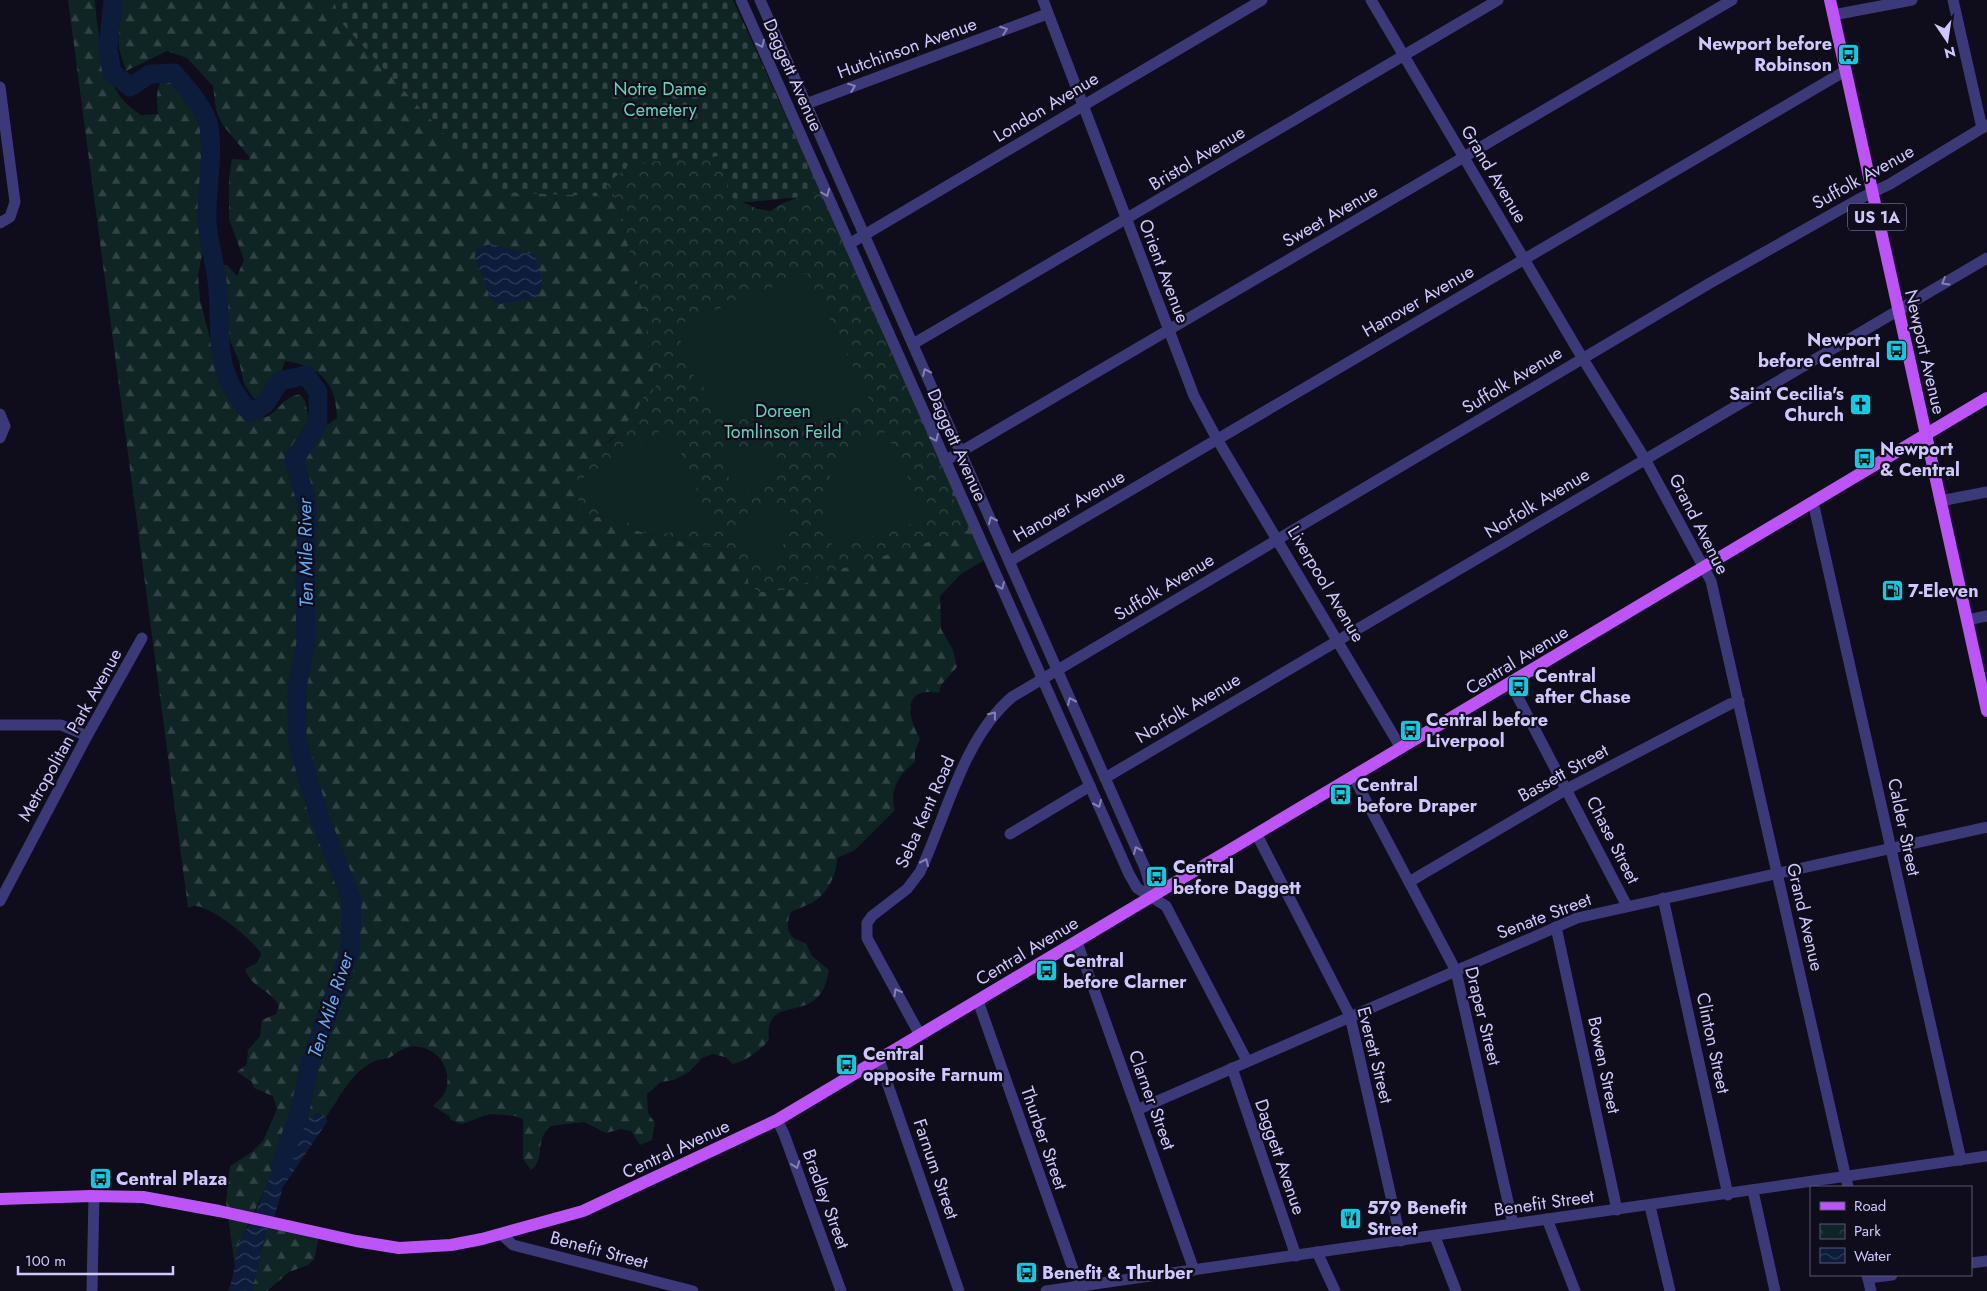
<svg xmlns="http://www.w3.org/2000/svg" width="1987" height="1291" font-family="Jost,sans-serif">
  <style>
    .forest { fill: url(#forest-firs) }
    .cemetery { fill: url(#cemetery-stones) }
    .park { fill: url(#park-crowns) }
    .pitch { fill: #0f2524 }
    .water { fill: url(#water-waves) }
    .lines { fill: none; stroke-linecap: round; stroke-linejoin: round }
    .river { stroke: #0c1c3a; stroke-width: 19 }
    .minor { stroke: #3c3978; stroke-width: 11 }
    .major { stroke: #bd54f8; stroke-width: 12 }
    .oneway { stroke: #8680ba }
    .labels { text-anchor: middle; stroke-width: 4.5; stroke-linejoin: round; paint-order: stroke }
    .shield { fill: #0f0c1b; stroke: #9590b9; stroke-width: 1 }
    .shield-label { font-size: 16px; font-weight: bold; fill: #cfc8fd }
    .poi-label { font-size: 18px; font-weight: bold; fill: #cfc8fd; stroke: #0f0c1b; text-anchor: start }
    .street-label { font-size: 18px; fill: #cfc8fd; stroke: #0f0c1b }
    .park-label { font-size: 18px; fill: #59d8ba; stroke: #0f0c1b }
    .water-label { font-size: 19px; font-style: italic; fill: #5badf8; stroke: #0f0c1b }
  </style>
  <defs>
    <pattern id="forest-firs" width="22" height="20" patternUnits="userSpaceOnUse" patternTransform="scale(1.25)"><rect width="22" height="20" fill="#0f2524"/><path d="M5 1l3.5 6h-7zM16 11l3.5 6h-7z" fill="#314345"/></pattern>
    <pattern id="cemetery-stones" width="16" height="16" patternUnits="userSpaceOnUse" patternTransform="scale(1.25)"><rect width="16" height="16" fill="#0f2524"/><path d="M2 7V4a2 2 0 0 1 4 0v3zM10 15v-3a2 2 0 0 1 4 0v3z" fill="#314345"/></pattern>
    <pattern id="park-crowns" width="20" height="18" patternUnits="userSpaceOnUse" patternTransform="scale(1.25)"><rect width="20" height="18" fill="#0f2524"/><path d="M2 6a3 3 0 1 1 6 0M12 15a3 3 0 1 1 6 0" fill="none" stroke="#314345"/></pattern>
    <pattern id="water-waves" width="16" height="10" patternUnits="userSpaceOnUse" patternTransform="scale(1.25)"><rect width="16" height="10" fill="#0c1c3a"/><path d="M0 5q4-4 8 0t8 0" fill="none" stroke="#2e3c57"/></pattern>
  </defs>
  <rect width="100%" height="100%" fill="#0f0c1b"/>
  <!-- forest -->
  <g class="forest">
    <path d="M 68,0 L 95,0 C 96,25 103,60 113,84 C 118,97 130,108 141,115 L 158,114 C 157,100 154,86 167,75 L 183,82 L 195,100 L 202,122 L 205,211 L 203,250 L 198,275 L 200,300 L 213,350 L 225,363 L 237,405 L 247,414 L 267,417 C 282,408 281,399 300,394 L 305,401 L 309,420 C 301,432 293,441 300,454 L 311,450 L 321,429 L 337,418 C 336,382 320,366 285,361 L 273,397 L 254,399 L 244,384 L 239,361 L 225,329 L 215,276 L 223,265 L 227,265 L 237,276 L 244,260 L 229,219 L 229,178 L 232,159 L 248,160 L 250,158 L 222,124 L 216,110 L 213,86 L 187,58 L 167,51 L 126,71 L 119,49 L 117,0 L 355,0 L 611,190 L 617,201 L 638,285 L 657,390 C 638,415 619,435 593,453 L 583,513 L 591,518 L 605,516 L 634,530 L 695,545 L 712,546 L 727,550 L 745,563 L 749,585 L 759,592 L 789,590 L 828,573 L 910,529 L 942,494 L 955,486 L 988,558 L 961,574 L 940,596 L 941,629 L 953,650 L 957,667 L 941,685 L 939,693 C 902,686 907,715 920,739 L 915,751 L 915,762 C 899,773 889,791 895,810 L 855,850 L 837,858 C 837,875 827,894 812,903 C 804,907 797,908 790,913 C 785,931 788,938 806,943 L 812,956 L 829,970 C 827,978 826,986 821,993 C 804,1019 764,997 769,1040 C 759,1051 748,1060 733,1064 L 725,1057 L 713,1054 L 702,1058 L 689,1072 L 674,1080 L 661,1082 L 647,1094 L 648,1113 L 655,1123 L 652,1140 L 640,1145 L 631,1131 L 621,1129 L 606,1133 L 584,1122 L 551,1126 C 548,1129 545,1132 543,1136 C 538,1147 543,1161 531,1170 L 523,1159 L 523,1119 L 515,1116 L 489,1114 L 462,1124 L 451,1120 L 449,1116 L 433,1106 C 436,1102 443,1097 445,1092 C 455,1068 434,1043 409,1047 C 400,1049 396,1054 389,1058 C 385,1059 381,1059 377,1060 C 353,1069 340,1097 326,1117 L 318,1113 L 302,1124 L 280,1158 L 240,1241 L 235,1267 L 226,1202 L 230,1166 L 252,1152 L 263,1141 L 277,1109 L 273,1096 L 254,1088 L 252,1082 L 237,1072 L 247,1064 L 248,1050 L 260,1036 L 262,1020 L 276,1014 L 279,1006 C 271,990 250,987 245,969 L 257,963 L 261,954 C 255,941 211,906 195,906 C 193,906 190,907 188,908 Z"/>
    <path d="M 273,1221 L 320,1233 L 314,1259 L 308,1265 L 289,1272 L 267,1291 L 252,1291 L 266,1232 Z"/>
  </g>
  <!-- cemetery -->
  <path class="cemetery" d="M 334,0 L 733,0 L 822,195 L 749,202 L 497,192 L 339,20 Z"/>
  <!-- park -->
  <path class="park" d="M 688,156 L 697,160 L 718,156 L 731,197 L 758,209 L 771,211 C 780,201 811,194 824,190 L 955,486 L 950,490 L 968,530 L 828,573 L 789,590 L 759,592 L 749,585 L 747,573 L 727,550 L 712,546 L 695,545 L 634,530 L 605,516 L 591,518 L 583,513 L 579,507 L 577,473 L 593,453 L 614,438 L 636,411 L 644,396 L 651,393 L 656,386 L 638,285 L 617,201 L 611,190 L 606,187 L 608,182 L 626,169 L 627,166 Z"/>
  <!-- pitch -->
  <g class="pitch">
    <path d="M 807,273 L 870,401 L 831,419 L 782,429 L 724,413 L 693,374 L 675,326 Z"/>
    <path d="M 669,426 L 712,525 L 656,535 L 603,511 L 580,480 Z"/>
    <path d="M 886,432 L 928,518 L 833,549 L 822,507 L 833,466 L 855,442 Z"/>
    <path d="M 740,447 C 763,450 771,452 781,475 L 736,496 L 719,452 Z"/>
    <path d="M 772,504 L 796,515 L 774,566 L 731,530 L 747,513 Z"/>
  </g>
  <!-- water -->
  <g class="water">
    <path d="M 491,244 L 535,255 L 542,280 L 539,297 L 500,304 L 490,300 L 483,276 L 474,259 C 477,248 481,246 491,244 Z"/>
    <path d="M 318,1113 L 326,1117 L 327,1122 L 283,1187 L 273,1221 L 266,1232 L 252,1291 L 228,1291 C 235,1276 234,1259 239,1242 C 242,1235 247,1229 251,1222 C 266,1192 284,1126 318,1113 Z"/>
  </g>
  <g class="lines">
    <!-- river -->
    <path class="river" d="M 113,0 L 108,49 L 112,72 L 130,87 L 150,74 L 174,73 C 185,86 206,109 209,126 C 214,158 206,190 207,221 C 208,241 215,261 217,281 C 223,334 210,370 251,413 L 265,404 L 280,381 L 306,375 L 318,392 L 318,423 L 294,460 L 307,503 L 307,528 L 305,581 L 306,643 L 297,688 L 297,740 L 318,813 L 352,901 L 350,951 L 309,1066 L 300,1111 L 280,1167"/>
    <!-- minor -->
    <g class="minor">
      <path d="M 741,0 L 1129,874 L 1137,888 L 1166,906 L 1247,1061"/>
      <path d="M 760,0 L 1145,868 L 1153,896"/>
      <path d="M 1043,0 L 1194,396 L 1217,439 L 1401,748"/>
      <path d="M 1371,0 L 1583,359 L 1645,459 L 1711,581 L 1848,1187"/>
      <path d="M 1953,0 L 1982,128"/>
      <path d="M 1833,15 L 1912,0"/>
      <path d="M 0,87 L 15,202 L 10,217 L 0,223"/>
      <path d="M 806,104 L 1047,14"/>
      <path d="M 849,244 L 1262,0"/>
      <path d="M 913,344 L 1498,0"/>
      <path d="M 0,414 L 5,426 L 0,438"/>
      <path d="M 945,461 L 1732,0"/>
      <path d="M 1940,501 L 1987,492"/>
      <path d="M 1813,502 L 1961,1160"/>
      <path d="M 1010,561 L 1845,71"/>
      <path d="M 1967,620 L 1987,616"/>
      <path d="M 1511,684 L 1627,906"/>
      <path d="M 0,725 L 61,725 L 87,736"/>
      <path d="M 1353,776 L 1456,971 L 1513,1224"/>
      <path d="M 1105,778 L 1987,258"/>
      <path d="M 1010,834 L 1090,786"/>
      <path d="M 1257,835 L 1350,1016 L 1401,1241"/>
      <path d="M 1409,882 L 1567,789 L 1730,704 L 1739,701"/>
      <path d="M 1663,898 L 1728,1195"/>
      <path d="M 0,901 L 87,736 L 142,638"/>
      <path d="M 1556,927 L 1617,1210"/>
      <path d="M 1077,942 L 1194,1270"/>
      <path d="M 978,1001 L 1079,1286"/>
      <path d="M 920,1035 L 867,938 L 867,923 L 872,916 L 907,889 L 920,872 C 947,814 963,739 1012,697 L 1710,283 L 1859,199 L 1890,184 L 1987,125"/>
      <path d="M 879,1059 L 959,1291"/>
      <path d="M 1232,1068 L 1296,1256"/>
      <path d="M 1137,1110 L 1577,918 L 1987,827"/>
      <path d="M 777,1120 L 784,1134 L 841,1291"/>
      <path d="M 1753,1191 L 1775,1291"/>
      <path d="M 1650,1206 L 1670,1291"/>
      <path d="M 1547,1219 L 1575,1291"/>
      <path d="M 501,1234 L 513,1245 L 693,1291"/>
      <path d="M 1435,1237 L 1456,1291"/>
      <path d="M 1317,1252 L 1335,1291"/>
      <path d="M 1971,1263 L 1987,1261"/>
      <path d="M 1867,1275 L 1871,1291"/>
      <path d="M 1868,1278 L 1892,1275"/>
      <path d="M 92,1291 L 94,1196"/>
      <path d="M 1046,1291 L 1987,1156"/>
    </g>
    <!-- major -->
    <g class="major">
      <path d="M 1830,0 L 1987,711"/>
      <path d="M 0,1199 L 91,1196 L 143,1197 L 219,1211 L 356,1241 L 399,1248 L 451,1245 L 482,1239 L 583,1211 L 777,1120 L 1987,398"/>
    </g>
  </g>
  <!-- one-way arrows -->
  <defs><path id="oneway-chevron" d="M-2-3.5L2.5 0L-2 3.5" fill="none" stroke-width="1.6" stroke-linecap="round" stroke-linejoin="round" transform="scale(1.25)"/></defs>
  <g class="oneway">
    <use href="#oneway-chevron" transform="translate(1004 30) rotate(-20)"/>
    <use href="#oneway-chevron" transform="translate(761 44) rotate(65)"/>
    <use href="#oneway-chevron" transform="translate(852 87) rotate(-21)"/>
    <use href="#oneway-chevron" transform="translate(826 193) rotate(67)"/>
    <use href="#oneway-chevron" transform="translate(1945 282) rotate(150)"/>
    <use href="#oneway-chevron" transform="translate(926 372) rotate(-114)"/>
    <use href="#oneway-chevron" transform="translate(935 438) rotate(66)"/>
    <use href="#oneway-chevron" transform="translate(992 520) rotate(-114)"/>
    <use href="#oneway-chevron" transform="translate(1001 586) rotate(66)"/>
    <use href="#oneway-chevron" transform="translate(1071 701) rotate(-114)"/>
    <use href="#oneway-chevron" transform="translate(993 715) rotate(-52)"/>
    <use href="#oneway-chevron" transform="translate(1098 804) rotate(66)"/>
    <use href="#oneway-chevron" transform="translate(1137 850) rotate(-114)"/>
    <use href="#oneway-chevron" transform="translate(925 862) rotate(-66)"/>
    <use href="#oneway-chevron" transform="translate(897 992) rotate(-119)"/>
    <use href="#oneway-chevron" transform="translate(796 1165) rotate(70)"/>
  </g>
  <!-- icons -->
  <defs>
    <symbol id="bus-square" viewBox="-11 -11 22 22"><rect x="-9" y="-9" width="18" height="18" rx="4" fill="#0acde7" stroke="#0f0c1b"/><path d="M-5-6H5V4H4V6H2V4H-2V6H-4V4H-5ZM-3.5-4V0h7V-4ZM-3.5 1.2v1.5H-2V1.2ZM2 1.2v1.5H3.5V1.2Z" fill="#111"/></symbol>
    <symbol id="church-square" viewBox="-11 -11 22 22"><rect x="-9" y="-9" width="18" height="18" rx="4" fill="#0acde7" stroke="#0f0c1b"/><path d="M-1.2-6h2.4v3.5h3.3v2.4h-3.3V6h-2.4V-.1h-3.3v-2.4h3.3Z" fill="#111"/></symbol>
    <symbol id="fuel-square" viewBox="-11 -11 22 22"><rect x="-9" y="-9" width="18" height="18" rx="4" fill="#0acde7" stroke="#0f0c1b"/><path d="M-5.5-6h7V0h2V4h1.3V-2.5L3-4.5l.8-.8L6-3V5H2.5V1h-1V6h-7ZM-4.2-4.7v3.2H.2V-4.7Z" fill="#111"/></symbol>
    <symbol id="restaurant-square" viewBox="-11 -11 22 22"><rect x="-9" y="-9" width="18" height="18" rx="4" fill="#0acde7" stroke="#0f0c1b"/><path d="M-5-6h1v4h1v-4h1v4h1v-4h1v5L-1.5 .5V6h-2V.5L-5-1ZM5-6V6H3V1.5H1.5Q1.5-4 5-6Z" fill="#111"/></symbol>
  </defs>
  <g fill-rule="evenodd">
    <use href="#bus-square" x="1836" y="42" width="25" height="25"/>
    <use href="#bus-square" x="1884" y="338" width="25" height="25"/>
    <use href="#church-square" x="1848" y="392" width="25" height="25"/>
    <use href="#bus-square" x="1852" y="446" width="25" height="25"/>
    <use href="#fuel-square" x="1880" y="578" width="25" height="25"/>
    <use href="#bus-square" x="1506" y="674" width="25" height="25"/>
    <use href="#bus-square" x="1398" y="718" width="25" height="25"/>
    <use href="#bus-square" x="1328" y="782" width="25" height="25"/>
    <use href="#bus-square" x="1144" y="864" width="25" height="25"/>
    <use href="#bus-square" x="1034" y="958" width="25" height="25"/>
    <use href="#bus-square" x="834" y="1052" width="25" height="25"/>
    <use href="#bus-square" x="88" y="1166" width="25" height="25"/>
    <use href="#restaurant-square" x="1338" y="1206" width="25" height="25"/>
    <use href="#bus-square" x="1014" y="1260" width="25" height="25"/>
  </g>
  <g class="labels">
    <!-- shield labels -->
    <rect class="shield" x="1848" y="203.5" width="58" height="27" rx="4"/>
    <g class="shield-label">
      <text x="1877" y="223">US 1A</text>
    </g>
    <!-- poi labels -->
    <g class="poi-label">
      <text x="1832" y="50" text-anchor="end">Newport before<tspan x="1832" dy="21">Robinson</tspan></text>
      <text x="1880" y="346" text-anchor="end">Newport<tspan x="1880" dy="21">before Central</tspan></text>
      <text x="1844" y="400" text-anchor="end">Saint Cecilia's<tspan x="1844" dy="21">Church</tspan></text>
      <text x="1880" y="455">Newport<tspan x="1880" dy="21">&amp; Central</tspan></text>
      <text x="1908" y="597">7-Eleven</text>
      <text x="1535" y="682">Central<tspan x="1535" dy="21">after Chase</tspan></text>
      <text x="1426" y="726">Central before<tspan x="1426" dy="21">Liverpool</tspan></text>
      <text x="1357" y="791">Central<tspan x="1357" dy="21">before Draper</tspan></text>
      <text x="1173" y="873">Central<tspan x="1173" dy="21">before Daggett</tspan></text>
      <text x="1063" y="967">Central<tspan x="1063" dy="21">before Clarner</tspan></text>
      <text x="863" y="1060">Central<tspan x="863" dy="21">opposite Farnum</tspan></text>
      <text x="116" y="1185">Central Plaza</text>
      <text x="1367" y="1214">579 Benefit<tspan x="1367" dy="21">Street</tspan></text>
      <text x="1042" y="1279">Benefit &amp; Thurber</text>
    </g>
    <!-- street labels -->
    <g class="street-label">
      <text transform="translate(907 48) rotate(-20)" y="6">Hutchinson Avenue</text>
      <text transform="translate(793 75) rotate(66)" y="6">Daggett Avenue</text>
      <text transform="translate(1046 107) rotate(-31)" y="6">London Avenue</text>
      <text transform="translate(1197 158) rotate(-31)" y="6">Bristol Avenue</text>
      <text transform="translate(1494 174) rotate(59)" y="6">Grand Avenue</text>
      <text transform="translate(1863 177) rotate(-29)" y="6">Suffolk Avenue</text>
      <text transform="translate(1330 216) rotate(-30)" y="6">Sweet Avenue</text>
      <text transform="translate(1164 271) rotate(69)" y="6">Orient Avenue</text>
      <text transform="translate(1418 301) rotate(-30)" y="6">Hanover Avenue</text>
      <text transform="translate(1925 352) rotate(77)" y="6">Newport Avenue</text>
      <text transform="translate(1512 380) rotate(-31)" y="6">Suffolk Avenue</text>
      <text transform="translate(957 445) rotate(66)" y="6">Daggett Avenue</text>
      <text transform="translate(1537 503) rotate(-31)" y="6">Norfolk Avenue</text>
      <text transform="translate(1069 506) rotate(-30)" y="6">Hanover Avenue</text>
      <text transform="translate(1699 524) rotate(63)" y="6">Grand Avenue</text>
      <text transform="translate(1326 584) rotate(59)" y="6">Liverpool Avenue</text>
      <text transform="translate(1164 587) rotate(-31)" y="6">Suffolk Avenue</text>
      <text transform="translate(1517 660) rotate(-31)" y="6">Central Avenue</text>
      <text transform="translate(1188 708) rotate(-31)" y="6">Norfolk Avenue</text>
      <text transform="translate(70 735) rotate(-61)" y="6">Metropolitan Park Avenue</text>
      <text transform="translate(1563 773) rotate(-29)" y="6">Bassett Street</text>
      <text transform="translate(925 812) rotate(-66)" y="6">Seba Kent Road</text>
      <text transform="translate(1904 827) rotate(78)" y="6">Calder Street</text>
      <text transform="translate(1613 840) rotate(63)" y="6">Chase Street</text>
      <text transform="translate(1544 916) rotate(-21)" y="6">Senate Street</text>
      <text transform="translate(1805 917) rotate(77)" y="6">Grand Avenue</text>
      <text transform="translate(1027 951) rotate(-31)" y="6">Central Avenue</text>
      <text transform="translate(1483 1016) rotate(76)" y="6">Draper Street</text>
      <text transform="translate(1713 1043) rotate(78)" y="6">Clinton Street</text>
      <text transform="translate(1375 1055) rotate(76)" y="6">Everett Street</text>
      <text transform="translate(1604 1065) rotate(78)" y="6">Bowen Street</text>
      <text transform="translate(1152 1100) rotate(70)" y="6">Clarner Street</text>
      <text transform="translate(1044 1138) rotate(71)" y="6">Thurber Street</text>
      <text transform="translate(676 1149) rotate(-25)" y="6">Central Avenue</text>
      <text transform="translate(1280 1157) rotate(71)" y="6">Daggett Avenue</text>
      <text transform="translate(936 1169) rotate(71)" y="6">Farnum Street</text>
      <text transform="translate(826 1199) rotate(70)" y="6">Bradley Street</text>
      <text transform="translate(1544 1203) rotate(-8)" y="6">Benefit Street</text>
      <text transform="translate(599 1250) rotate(15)" y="6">Benefit Street</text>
    </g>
    <!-- park labels -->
    <g class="park-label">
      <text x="660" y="95">Notre Dame<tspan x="660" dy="21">Cemetery</tspan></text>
      <text x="783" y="417">Doreen<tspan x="783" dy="21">Tomlinson Feild</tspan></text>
    </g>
    <!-- water labels -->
    <g class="water-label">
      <text transform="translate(305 553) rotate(-91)" y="7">Ten Mile River</text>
      <text transform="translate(330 1005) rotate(-72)" y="7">Ten Mile River</text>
    </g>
  </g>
  <!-- legend -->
  <rect x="1810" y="1186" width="162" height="90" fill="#0f0c1b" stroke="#5c5775"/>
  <rect x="1820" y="1202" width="25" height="8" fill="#bd54f8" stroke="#5c5775"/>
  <text x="1854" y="1211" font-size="15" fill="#cfc8fd">Road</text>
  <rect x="1820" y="1224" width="25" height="15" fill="url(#park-crowns)" stroke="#5c5775"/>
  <text x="1854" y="1236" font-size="15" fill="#cfc8fd">Park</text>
  <rect x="1820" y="1248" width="25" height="15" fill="url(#water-waves)" stroke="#5c5775"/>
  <text x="1854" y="1261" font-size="15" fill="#cfc8fd">Water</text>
  <!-- north arrow -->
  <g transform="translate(1947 40) rotate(167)" stroke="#0f0c1b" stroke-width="4" paint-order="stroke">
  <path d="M0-4L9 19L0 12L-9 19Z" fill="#cfc8fd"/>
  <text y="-8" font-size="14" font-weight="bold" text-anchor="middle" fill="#cfc8fd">N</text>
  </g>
  <!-- scale -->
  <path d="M18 1266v8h155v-8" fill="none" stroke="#cfc8fd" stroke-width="2.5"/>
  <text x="25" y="1266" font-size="15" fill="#cfc8fd" stroke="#0f0c1b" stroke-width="4" paint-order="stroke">100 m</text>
</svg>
